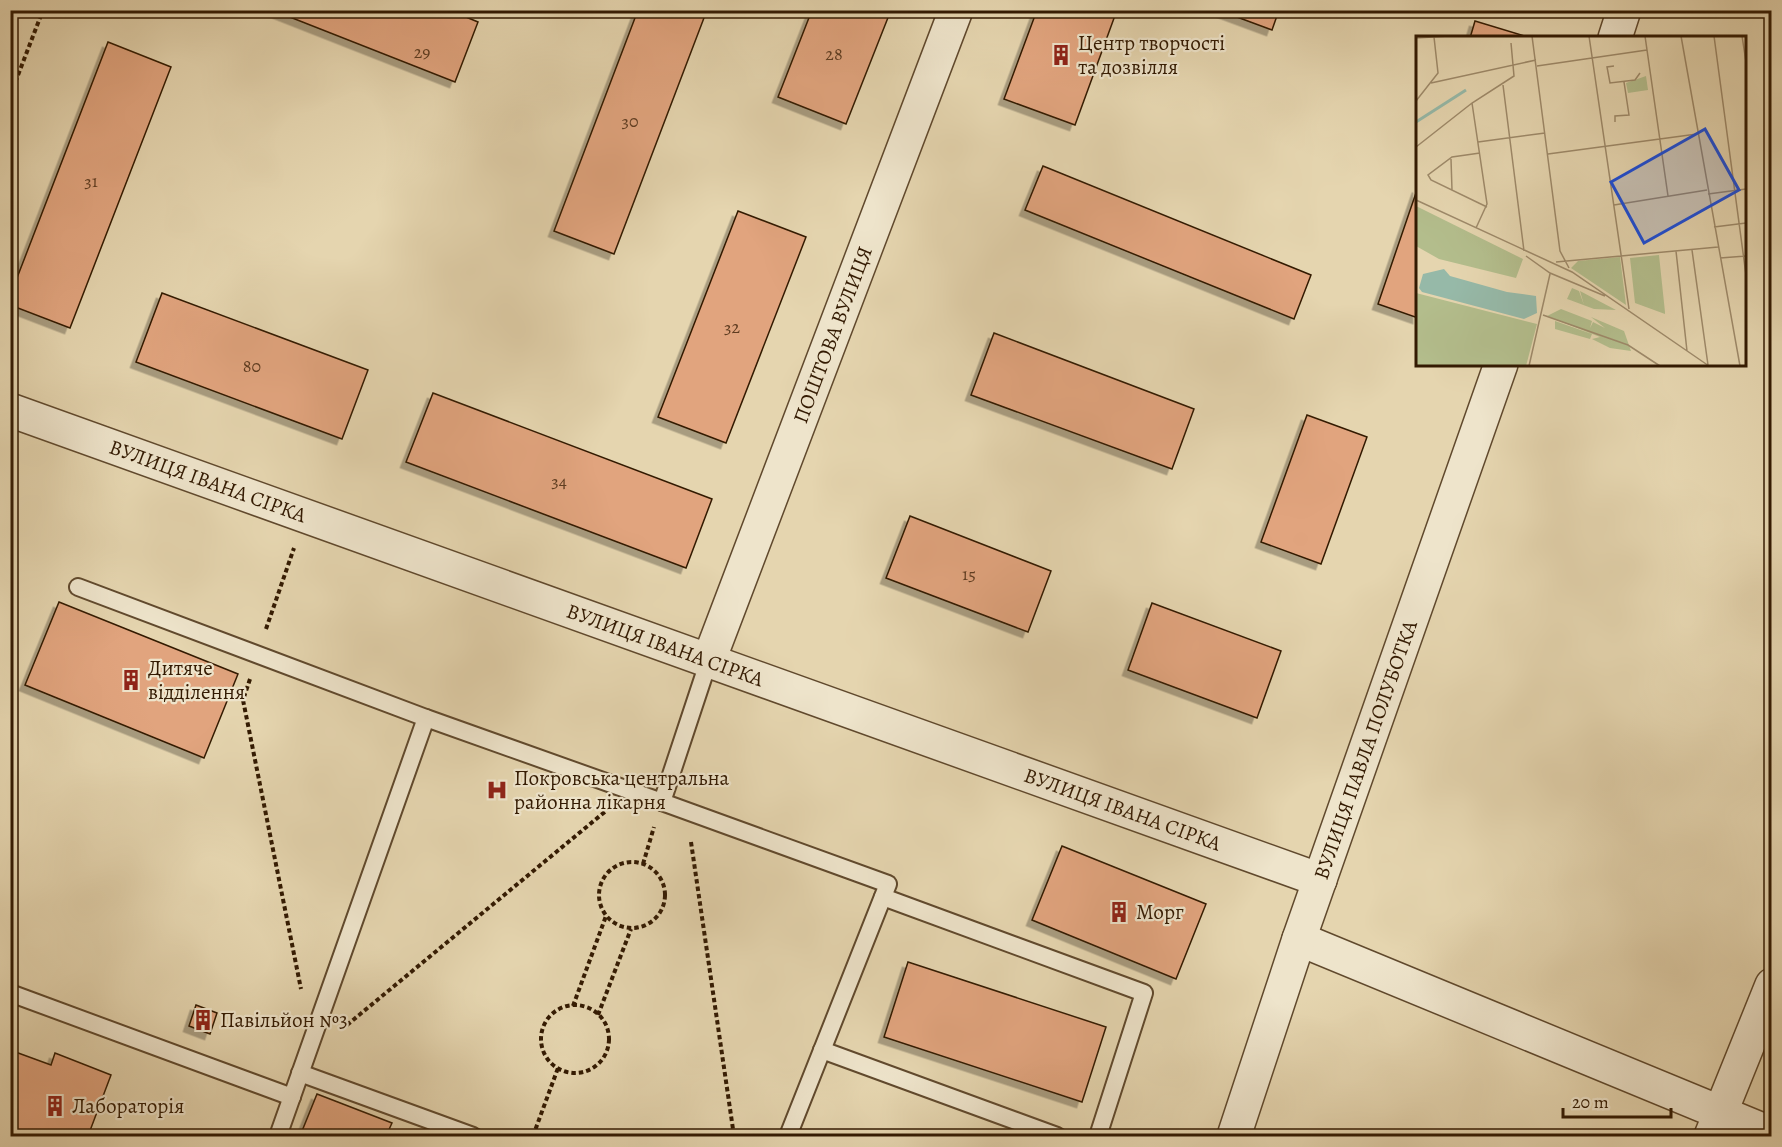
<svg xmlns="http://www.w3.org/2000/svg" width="1782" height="1147" font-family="Alegreya,serif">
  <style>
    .building { fill: #e1a47e; stroke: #331a02; stroke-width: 1.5; filter: url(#shadow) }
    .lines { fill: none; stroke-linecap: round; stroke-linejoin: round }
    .lane-casing { stroke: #60492d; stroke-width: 20 }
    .street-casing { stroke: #60492d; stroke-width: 36 }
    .path { stroke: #331a02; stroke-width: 4; stroke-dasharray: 4.5 3; stroke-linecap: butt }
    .lane { stroke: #eee4cb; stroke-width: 16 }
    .street { stroke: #eee4cb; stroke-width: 33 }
    .labels { text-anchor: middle; stroke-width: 4.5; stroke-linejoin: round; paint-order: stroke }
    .number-label { font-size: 18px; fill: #5e3c21 }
    .poi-label { font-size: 21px; fill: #331a02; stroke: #eee4cb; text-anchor: start }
    .street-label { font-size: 21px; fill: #331a02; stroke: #eee4cb }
    .inset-river { fill: none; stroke: #96b9a8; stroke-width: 3 }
    .inset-road { fill: none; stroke: #9e8a6a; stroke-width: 1.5 }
    .view { fill: #1d4ed8; fill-opacity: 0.15; stroke: #1d4ed8; stroke-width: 3 }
    .inset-edge { fill: none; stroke: #331a02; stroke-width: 3 }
  </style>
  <defs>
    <filter id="shadow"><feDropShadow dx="-5.5" dy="5.5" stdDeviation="0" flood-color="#0004"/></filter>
  </defs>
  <rect width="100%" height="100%" fill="#e5d5af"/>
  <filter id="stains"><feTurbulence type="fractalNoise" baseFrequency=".00333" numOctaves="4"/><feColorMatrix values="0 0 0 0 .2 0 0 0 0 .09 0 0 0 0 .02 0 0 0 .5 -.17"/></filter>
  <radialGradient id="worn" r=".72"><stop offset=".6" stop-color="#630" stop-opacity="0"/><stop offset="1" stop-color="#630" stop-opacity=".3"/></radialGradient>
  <!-- building -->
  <g class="building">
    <path d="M 272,10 L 449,10 L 478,22 L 455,82 Z"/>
    <path d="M 638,10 L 707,10 L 614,254 L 554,231 Z"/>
    <path d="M 812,10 L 891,10 L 846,124 L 778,97 Z"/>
    <path d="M 1037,10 L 1117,10 L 1075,125 L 1004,99 Z"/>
    <path d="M 1218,10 L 1279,10 L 1272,30 Z"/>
    <path d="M 1475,21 L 1528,37 L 1528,38 L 1470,38 Z"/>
    <path d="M 108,42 L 171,67 L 70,328 L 10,305 L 10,296 Z"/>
    <path d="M 1043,166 L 1311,275 L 1294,319 L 1025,210 Z"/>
    <path d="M 1418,187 L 1418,318 L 1378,304 Z"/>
    <path d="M 738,211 L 806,237 L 726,443 L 658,417 Z"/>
    <path d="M 162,293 L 368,370 L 342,439 L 136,362 Z"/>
    <path d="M 994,333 L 1194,409 L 1172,469 L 971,395 Z"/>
    <path d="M 433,393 L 712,499 L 686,568 L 406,462 Z"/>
    <path d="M 1307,415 L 1367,437 L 1321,564 L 1261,542 Z"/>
    <path d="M 910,516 L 1051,571 L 1028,632 L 886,578 Z"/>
    <path d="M 59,602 L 238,674 L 204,758 L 25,685 Z"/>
    <path d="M 1152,603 L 1281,651 L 1257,718 L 1128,670 Z"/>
    <path d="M 1062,846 L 1206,904 L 1176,979 L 1032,920 Z"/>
    <path d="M 908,962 L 1106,1027 L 1082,1102 L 884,1037 Z"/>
    <path d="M 196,1005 L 217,1013 L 210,1034 L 189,1026 Z"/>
    <path d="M 10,1050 L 51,1065 L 55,1053 L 111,1075 L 88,1136 L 10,1136 Z"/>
    <path d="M 317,1094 L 392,1123 L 386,1136 L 300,1136 Z"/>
  </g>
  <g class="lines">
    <defs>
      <g id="lane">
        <path d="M 78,587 L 426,718"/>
        <path d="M 662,802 L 888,884 L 788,1136"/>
        <path d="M 883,897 L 1144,993 L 1098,1136"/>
        <path d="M 10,993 L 292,1097"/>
        <path d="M 822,1050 L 1057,1136"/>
        <path d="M 300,1073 L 473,1136"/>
        <path d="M 278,1136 L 426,718 L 662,802 L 709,660"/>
      </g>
      <g id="street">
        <path d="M 1615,38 L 1624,10"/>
        <path id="s1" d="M 10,410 L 1320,880"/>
        <path id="s2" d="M 709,660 L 956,10"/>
        <path d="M 1299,939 L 1772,1134"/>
        <path id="s3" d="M 1234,1136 L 1299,939 L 1501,364"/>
        <path d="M 1711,1136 L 1772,985"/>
      </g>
    </defs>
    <!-- lane casing -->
    <use href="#lane" class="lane-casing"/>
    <!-- street casing -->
    <use href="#street" class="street-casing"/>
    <!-- path -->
    <g class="path">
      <path d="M 10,96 L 43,10"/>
      <path d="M 266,629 L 294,548"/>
      <path d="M 250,679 L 243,700 L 301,989"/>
      <path d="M 691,842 L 734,1136"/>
      <circle cx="632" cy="895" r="33"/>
      <path d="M 643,864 L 654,827"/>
      <circle cx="575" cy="1039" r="34"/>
      <path d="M 573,1006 L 606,916"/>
      <path d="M 598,1015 L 631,929"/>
      <path d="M 347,1025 L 607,810"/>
      <path d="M 533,1136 L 558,1068"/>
    </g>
    <!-- lane -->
    <use href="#lane" class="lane"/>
    <!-- street -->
    <use href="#street" class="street"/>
  </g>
  <!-- icons -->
  <defs>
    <symbol id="building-bare" viewBox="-9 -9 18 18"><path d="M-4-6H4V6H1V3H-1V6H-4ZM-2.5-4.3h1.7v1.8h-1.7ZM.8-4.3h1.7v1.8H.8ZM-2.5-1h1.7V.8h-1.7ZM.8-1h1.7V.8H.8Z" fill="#8f2418" stroke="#eee4cb" stroke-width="2.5" paint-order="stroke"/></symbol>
    <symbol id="hospital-bare" viewBox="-9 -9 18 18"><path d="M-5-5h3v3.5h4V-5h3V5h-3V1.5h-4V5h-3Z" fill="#8f2418" stroke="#eee4cb" stroke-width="2.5" paint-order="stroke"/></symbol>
  </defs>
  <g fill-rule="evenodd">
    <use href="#building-bare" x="1046" y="40" width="30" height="30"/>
    <use href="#building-bare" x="116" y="665" width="30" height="30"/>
    <use href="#hospital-bare" x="482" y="775" width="30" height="30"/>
    <use href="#building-bare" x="1104" y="897" width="30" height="30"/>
    <use href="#building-bare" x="188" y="1005" width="30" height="30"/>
    <use href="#building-bare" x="40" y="1091" width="30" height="30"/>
  </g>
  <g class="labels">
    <!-- number labels -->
    <g class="number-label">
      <text x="422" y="58">29</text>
      <text x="834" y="60">28</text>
      <text x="630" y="127">30</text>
      <text x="91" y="187">31</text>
      <text x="732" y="333">32</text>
      <text x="252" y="372">80</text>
      <text x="559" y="487">34</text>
      <text x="969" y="580">15</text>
    </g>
    <!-- poi labels -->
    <g class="poi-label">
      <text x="1078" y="50">Центр творчості<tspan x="1078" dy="24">та дозвілля</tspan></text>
      <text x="148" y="675">Дитяче<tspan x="148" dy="24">відділення</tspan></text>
      <text x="514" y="785">Покровська центральна<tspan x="514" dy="24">районна лікарня</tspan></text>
      <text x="1136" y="919">Морг</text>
      <text x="220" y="1027">Павільйон №3</text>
      <text x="72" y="1113">Лабораторія</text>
    </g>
    <!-- street labels -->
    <g class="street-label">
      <text dy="7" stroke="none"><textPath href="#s2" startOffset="348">ПОШТОВА ВУЛИЦЯ</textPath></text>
      <text dy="7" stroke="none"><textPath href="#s1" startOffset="210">ВУЛИЦЯ ІВАНА СІРКА</textPath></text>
      <text dy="7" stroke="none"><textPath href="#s1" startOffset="696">ВУЛИЦЯ ІВАНА СІРКА</textPath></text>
      <text dy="7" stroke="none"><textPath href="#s3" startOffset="408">ВУЛИЦЯ ПАВЛА ПОЛУБОТКА</textPath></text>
      <text dy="7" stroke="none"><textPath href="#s1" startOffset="1182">ВУЛИЦЯ ІВАНА СІРКА</textPath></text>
    </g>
  </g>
  <!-- overview -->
  <g transform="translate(1416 36)">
    <rect width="330" height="330" fill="#e5d5af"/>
    <path d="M 230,40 L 232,54 L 212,57 L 210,47 ZM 0,170 L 107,223 L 100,242 L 23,223 L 0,210 ZM 243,219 L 249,276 L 249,278 L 219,267 L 214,222 ZM 204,221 L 210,269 L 155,232 L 162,225 ZM 156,252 L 163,255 L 168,269 L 164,255 L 200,274 L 178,273 L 154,264 L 151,263 ZM 0,257 L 121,288 L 110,330 L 0,330 ZM 145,273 L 176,285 L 174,292 L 177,286 L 189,292 L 175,281 L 208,295 L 215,315 L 194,312 L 176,303 L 184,301 L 131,280 ZM 139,285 L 176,298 L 174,303 L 139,293 Z" fill="#b3bd8c"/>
    <path d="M 28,233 L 34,240 L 91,256 L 120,260 L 121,277 L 108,283 L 6,256 L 3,252 L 7,238 Z" fill="#96b9a8"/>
    <path class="inset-river" d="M 0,86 L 50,54"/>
    <path class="inset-road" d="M 116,0 L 144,215 L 153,232M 173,0 L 213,273M 229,0 L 252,160M 265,0 L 324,330M 298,0 L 330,239M 326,0 L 330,26M 0,2 L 33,0M 121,30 L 231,14M 198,30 L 191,31 L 194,47 L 219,44 L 224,37M 15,47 L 120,24M 87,49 L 108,215M 0,65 L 22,37 L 18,1M 56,67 L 71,168 L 60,192M 199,86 L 199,80 L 213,79 L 208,46M 62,106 L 129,97M 0,111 L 56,67 L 98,40 L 95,7M 64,117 L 36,121 L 12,139 L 15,144 L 71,171M 132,118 L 281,98M 35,123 L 36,154M 292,158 L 330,153M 0,164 L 156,236 L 293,330M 198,169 L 291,154M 298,191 L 330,187M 276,214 L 292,329M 260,215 L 271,315M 110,220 L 134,237 L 189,260M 304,222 L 330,220M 140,226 L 302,211M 127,279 L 212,309 L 244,330M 113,330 L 134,238"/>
    <path class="view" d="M 289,93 L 323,154 L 228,207 L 195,146 Z"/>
    <rect width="330" height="330" class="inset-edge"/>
  </g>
  <!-- margin -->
  <rect width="1782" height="1147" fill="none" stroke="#e5d5af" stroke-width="36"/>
  <rect x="12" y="12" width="1758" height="1123" fill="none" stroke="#331a02" stroke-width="3"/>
  <rect x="18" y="18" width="1746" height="1111" fill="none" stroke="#331a02" stroke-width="1.5"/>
  <!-- scale -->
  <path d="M1563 1108v9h108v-9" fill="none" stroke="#331a02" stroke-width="3"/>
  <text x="1572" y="1108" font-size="18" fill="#331a02" stroke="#eee4cb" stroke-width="4.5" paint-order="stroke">20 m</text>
  <rect width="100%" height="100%" filter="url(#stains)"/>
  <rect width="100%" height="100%" fill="url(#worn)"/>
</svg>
